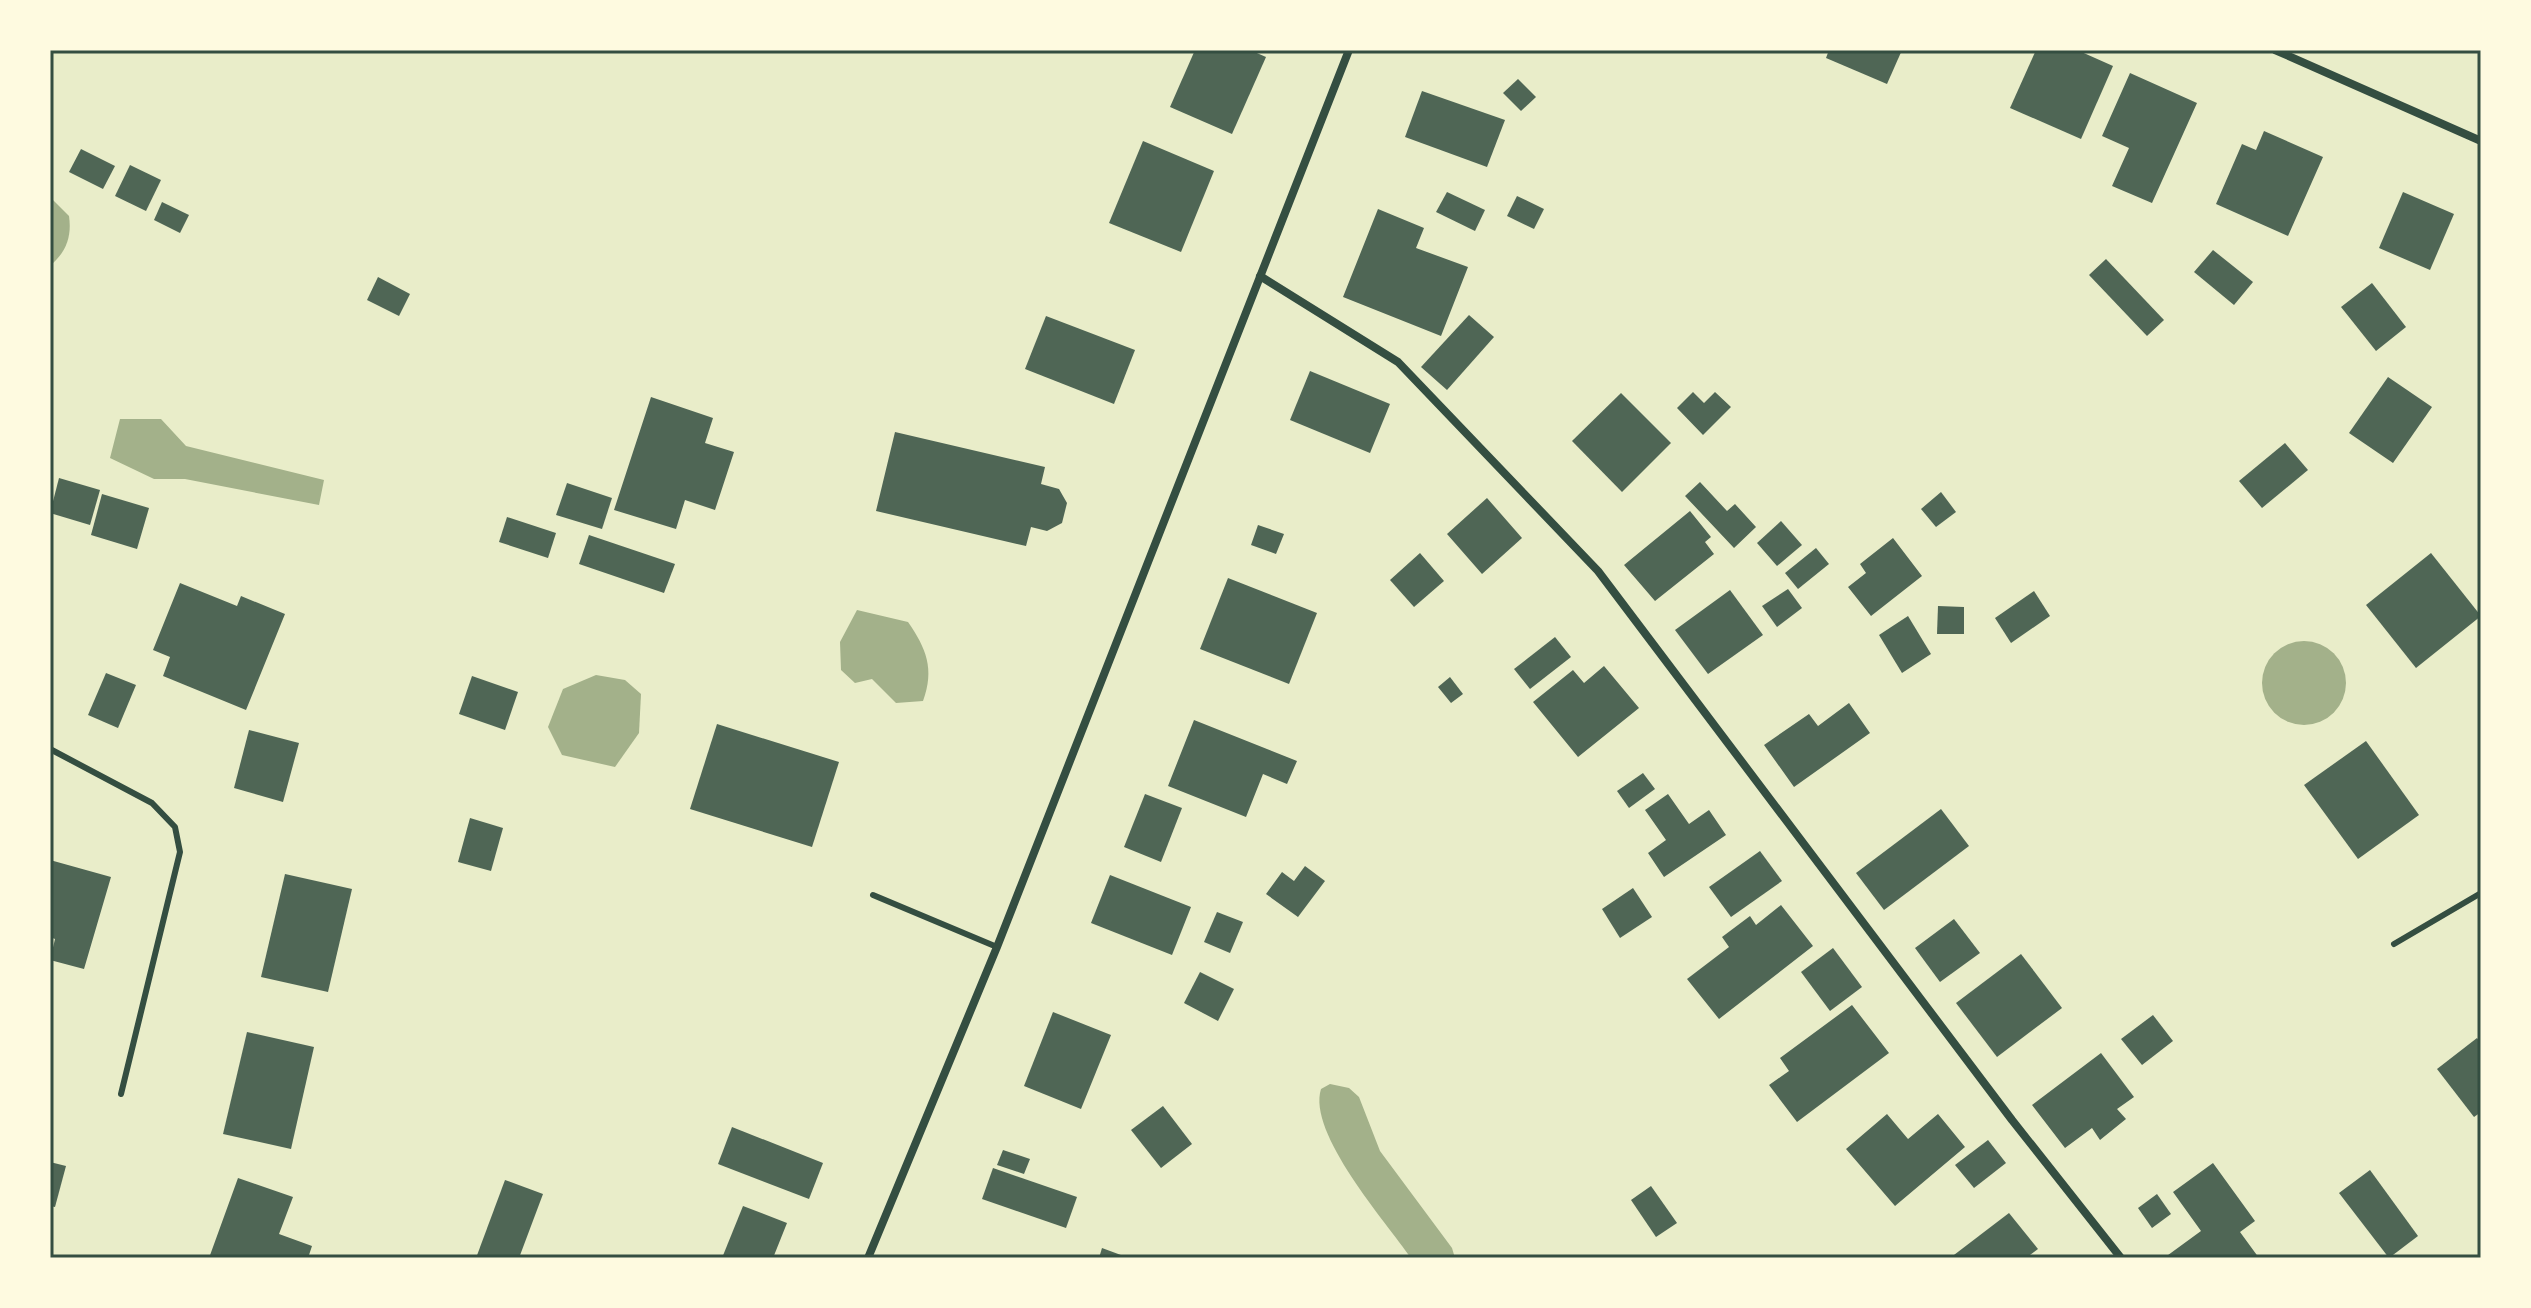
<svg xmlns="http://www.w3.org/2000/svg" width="2531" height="1308" font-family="Lato,sans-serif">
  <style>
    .water { fill: #a3b18a }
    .building { fill: #4f6655 }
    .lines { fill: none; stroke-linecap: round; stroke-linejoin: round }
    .service { stroke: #344e41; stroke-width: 6 }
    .minor { stroke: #344e41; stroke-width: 8 }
    .neatline { fill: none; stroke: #344e41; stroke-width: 3 }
  </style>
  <rect width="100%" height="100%" fill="#e9edc9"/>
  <!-- water -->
  <g class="water">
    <path d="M 50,197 L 69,216 C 72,237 66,252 50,266 Z"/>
    <path d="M 120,419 L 161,419 L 186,446 L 324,480 L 319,505 L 185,479 L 154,479 L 110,458 Z"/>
    <path d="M 857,610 L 908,622 C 926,648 935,669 923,701 L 896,703 L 872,679 L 855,683 L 841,670 L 840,642 Z"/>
    <circle cx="2304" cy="683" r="42"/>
    <path d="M 596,675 L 625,680 L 641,694 L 639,733 L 615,767 L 562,755 L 548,727 L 563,689 Z"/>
    <path d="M 1330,1084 L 1349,1088 L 1359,1097 L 1380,1151 L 1452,1248 L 1455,1258 L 1411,1258 C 1386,1222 1307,1133 1321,1089 Z"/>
  </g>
  <!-- building -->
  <g class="building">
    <path d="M 1195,50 L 1250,50 L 1266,57 L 1232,134 L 1170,107 Z"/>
    <path d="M 1829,50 L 1902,50 L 1887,84 L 1826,58 Z"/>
    <path d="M 2036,50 L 2077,50 L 2113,66 L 2081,139 L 2010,108 Z"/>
    <path d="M 2130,73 L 2197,103 L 2152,203 L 2112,186 L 2129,148 L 2102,136 Z"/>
    <path d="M 1518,79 L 1536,97 L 1521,111 L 1503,93 Z"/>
    <path d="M 1422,91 L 1505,120 L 1487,167 L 1405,137 Z"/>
    <path d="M 2264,131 L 2323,157 L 2288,236 L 2216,204 L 2242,144 L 2256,150 Z"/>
    <path d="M 1143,141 L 1214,171 L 1181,252 L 1109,223 Z"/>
    <path d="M 81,149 L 115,166 L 103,189 L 69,172 Z"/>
    <path d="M 130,165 L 161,180 L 146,211 L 115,196 Z"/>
    <path d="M 1447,192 L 1485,210 L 1475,231 L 1436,212 Z"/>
    <path d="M 2403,192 L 2454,214 L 2430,270 L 2379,248 Z"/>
    <path d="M 1517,196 L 1544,209 L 1534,229 L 1507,216 Z"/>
    <path d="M 162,202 L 189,215 L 180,233 L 154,220 Z"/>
    <path d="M 1378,209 L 1424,228 L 1416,248 L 1468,267 L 1441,336 L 1343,297 Z"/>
    <path d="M 2213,250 L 2253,282 L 2234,305 L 2194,272 Z"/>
    <path d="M 2106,259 L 2164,320 L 2147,336 L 2089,275 Z"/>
    <path d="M 378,277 L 410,294 L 399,316 L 367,300 Z"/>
    <path d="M 2372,283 L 2406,327 L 2376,351 L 2341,307 Z"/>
    <path d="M 1469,315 L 1494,337 L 1447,390 L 1421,367 Z"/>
    <path d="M 1046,316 L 1135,350 L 1114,404 L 1025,369 Z"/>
    <path d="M 1310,371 L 1390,404 L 1370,453 L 1290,420 Z"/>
    <path d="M 2388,377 L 2432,407 L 2393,463 L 2349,433 Z"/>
    <path d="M 1693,392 L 1704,403 L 1715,392 L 1731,407 L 1703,435 L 1677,408 Z"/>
    <path d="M 1621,393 L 1671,443 L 1622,492 L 1572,441 Z"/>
    <path d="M 651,397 L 713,418 L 705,443 L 734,452 L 715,510 L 685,500 L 676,529 L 614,510 Z"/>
    <path d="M 895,432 L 1045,467 L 1041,484 L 1059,489 L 1067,503 L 1062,523 L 1047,531 L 1031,527 L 1026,546 L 876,511 Z"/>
    <path d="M 2285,443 L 2308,470 L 2262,508 L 2239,481 Z"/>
    <path d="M 59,478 L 100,490 L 90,525 L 50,513 Z"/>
    <path d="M 1700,482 L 1727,511 L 1735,504 L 1756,527 L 1734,548 L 1685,496 Z"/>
    <path d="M 567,483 L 612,498 L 602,529 L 556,515 Z"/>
    <path d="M 1941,492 L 1956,512 L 1936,527 L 1921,509 Z"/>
    <path d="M 102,494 L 149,508 L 137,549 L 91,535 Z"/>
    <path d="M 1487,498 L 1522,538 L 1482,574 L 1447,534 Z"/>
    <path d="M 1690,511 L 1711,537 L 1705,542 L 1714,554 L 1655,601 L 1624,565 Z"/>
    <path d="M 507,517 L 556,533 L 548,558 L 499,542 Z"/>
    <path d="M 1781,521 L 1802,545 L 1777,566 L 1757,543 Z"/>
    <path d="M 1258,525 L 1284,534 L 1276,554 L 1251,545 Z"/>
    <path d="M 589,535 L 675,564 L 664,593 L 579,564 Z"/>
    <path d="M 1893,538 L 1922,576 L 1871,616 L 1848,587 L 1866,573 L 1860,564 Z"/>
    <path d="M 1816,548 L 1829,564 L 1798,589 L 1785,573 Z"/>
    <path d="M 1420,553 L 1444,581 L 1414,607 L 1390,580 Z"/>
    <path d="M 2431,553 L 2481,616 L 2416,668 L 2366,605 Z"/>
    <path d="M 1228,578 L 1317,613 L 1289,684 L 1200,649 Z"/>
    <path d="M 180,583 L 237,606 L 241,596 L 285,614 L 246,710 L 163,676 L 170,657 L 153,650 Z"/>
    <path d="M 1788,589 L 1802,608 L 1777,627 L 1762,606 Z"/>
    <path d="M 1730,590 L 1763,635 L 1708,674 L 1675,630 Z"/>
    <path d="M 2034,591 L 2050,616 L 2011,643 L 1995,618 Z"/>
    <path d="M 1938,606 L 1964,607 L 1964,634 L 1937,634 Z"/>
    <path d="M 1908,616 L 1931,654 L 1902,673 L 1879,635 Z"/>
    <path d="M 1555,637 L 1571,657 L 1530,689 L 1514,669 Z"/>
    <path d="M 1604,666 L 1639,708 L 1578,757 L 1533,702 L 1573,670 L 1584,683 Z"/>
    <path d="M 106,673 L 136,685 L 118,728 L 88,715 Z"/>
    <path d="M 472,676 L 518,692 L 505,730 L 459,714 Z"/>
    <path d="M 1450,677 L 1463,694 L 1451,703 L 1438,687 Z"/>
    <path d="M 1849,703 L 1870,733 L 1794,787 L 1764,745 L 1809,714 L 1818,726 Z"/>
    <path d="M 1194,720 L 1297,761 L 1287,784 L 1263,774 L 1246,817 L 1168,786 Z"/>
    <path d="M 717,724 L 839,762 L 812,847 L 690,809 Z"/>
    <path d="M 249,730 L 299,743 L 283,802 L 234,788 Z"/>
    <path d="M 2366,741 L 2419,815 L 2358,859 L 2304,785 Z"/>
    <path d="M 1643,773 L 1655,789 L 1629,808 L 1617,791 Z"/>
    <path d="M 1145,794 L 1182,808 L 1161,862 L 1124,847 Z"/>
    <path d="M 1668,794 L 1689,824 L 1709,810 L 1726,835 L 1664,877 L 1648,853 L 1666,840 L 1645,810 Z"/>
    <path d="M 1941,809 L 1969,846 L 1884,910 L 1856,873 Z"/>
    <path d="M 470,818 L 503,828 L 491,871 L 458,862 Z"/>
    <path d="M 1760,851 L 1782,881 L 1731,917 L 1709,887 Z"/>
    <path d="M 50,860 L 111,877 L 84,969 L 50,960 L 55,939 L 50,937 Z"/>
    <path d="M 1305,866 L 1325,881 L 1298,917 L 1266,894 L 1282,872 L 1294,881 Z"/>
    <path d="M 285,874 L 352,889 L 328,992 L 261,977 Z"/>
    <path d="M 1110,875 L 1191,907 L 1172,955 L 1091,923 Z"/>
    <path d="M 1633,888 L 1652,917 L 1620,938 L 1602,909 Z"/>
    <path d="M 1781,905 L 1813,946 L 1719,1019 L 1687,979 L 1729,947 L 1722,937 L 1750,916 L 1756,925 Z"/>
    <path d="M 1217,912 L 1243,922 L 1230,953 L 1204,942 Z"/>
    <path d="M 1954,919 L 1980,953 L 1940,982 L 1915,948 Z"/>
    <path d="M 1833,948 L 1862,987 L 1830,1011 L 1801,972 Z"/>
    <path d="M 2021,954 L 2062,1008 L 1997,1057 L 1956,1003 Z"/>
    <path d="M 1200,972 L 1234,989 L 1218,1021 L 1184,1003 Z"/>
    <path d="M 1852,1005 L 1889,1053 L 1797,1122 L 1769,1085 L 1789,1071 L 1780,1058 Z"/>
    <path d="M 1053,1012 L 1111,1035 L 1081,1109 L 1024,1086 Z"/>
    <path d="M 2153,1015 L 2173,1041 L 2142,1065 L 2121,1039 Z"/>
    <path d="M 247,1032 L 314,1047 L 291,1149 L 223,1134 Z"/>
    <path d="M 2477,1038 L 2481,1044 L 2481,1112 L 2474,1117 L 2437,1069 Z"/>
    <path d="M 2101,1053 L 2134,1097 L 2117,1109 L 2126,1119 L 2100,1140 L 2092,1128 L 2065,1148 L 2032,1105 Z"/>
    <path d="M 1163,1106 L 1192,1144 L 1161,1168 L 1131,1130 Z"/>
    <path d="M 1887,1114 L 1908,1139 L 1938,1114 L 1965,1147 L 1895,1206 L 1846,1149 Z"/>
    <path d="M 732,1127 L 823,1163 L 809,1199 L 718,1164 Z"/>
    <path d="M 1988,1140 L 2006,1163 L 1974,1188 L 1955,1165 Z"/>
    <path d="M 1003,1150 L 1030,1159 L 1024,1174 L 997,1165 Z"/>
    <path d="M 50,1162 L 66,1166 L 55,1207 L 50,1206 Z"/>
    <path d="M 2213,1163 L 2255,1221 L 2240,1232 L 2259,1258 L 2164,1258 L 2201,1231 L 2173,1192 Z"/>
    <path d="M 993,1168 L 1077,1197 L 1066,1228 L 982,1199 Z"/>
    <path d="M 2370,1170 L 2418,1236 L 2389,1258 L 2339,1193 Z"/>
    <path d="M 238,1178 L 293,1197 L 279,1234 L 312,1246 L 308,1258 L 209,1258 Z"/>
    <path d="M 505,1180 L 543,1194 L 519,1258 L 476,1258 Z"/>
    <path d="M 1651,1186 L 1677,1223 L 1656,1237 L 1631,1200 Z"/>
    <path d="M 2157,1194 L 2171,1214 L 2152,1228 L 2138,1208 Z"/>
    <path d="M 743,1206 L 787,1223 L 773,1258 L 722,1258 Z"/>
    <path d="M 2009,1213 L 2038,1249 L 2026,1258 L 1950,1258 Z"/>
    <path d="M 1102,1248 L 1129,1258 L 1099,1258 Z"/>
  </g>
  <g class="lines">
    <!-- service -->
    <g class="service">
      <path d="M 50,749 L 152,803 L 175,827 L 180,852 L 121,1094"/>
      <path d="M 873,895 L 997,947"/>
      <path d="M 2394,944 L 2481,893"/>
    </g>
    <!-- minor -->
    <g class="minor">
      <path d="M 2275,50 L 2481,141"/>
      <path d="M 1260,276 L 1398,362 L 1598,571 L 2012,1120 L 2121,1258"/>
      <path d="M 868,1258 L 997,947 L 1349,50"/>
    </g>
  </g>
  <!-- border -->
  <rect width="2531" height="1308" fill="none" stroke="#fefae0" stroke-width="104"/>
  <rect x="52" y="52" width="2427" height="1204" class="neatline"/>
</svg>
